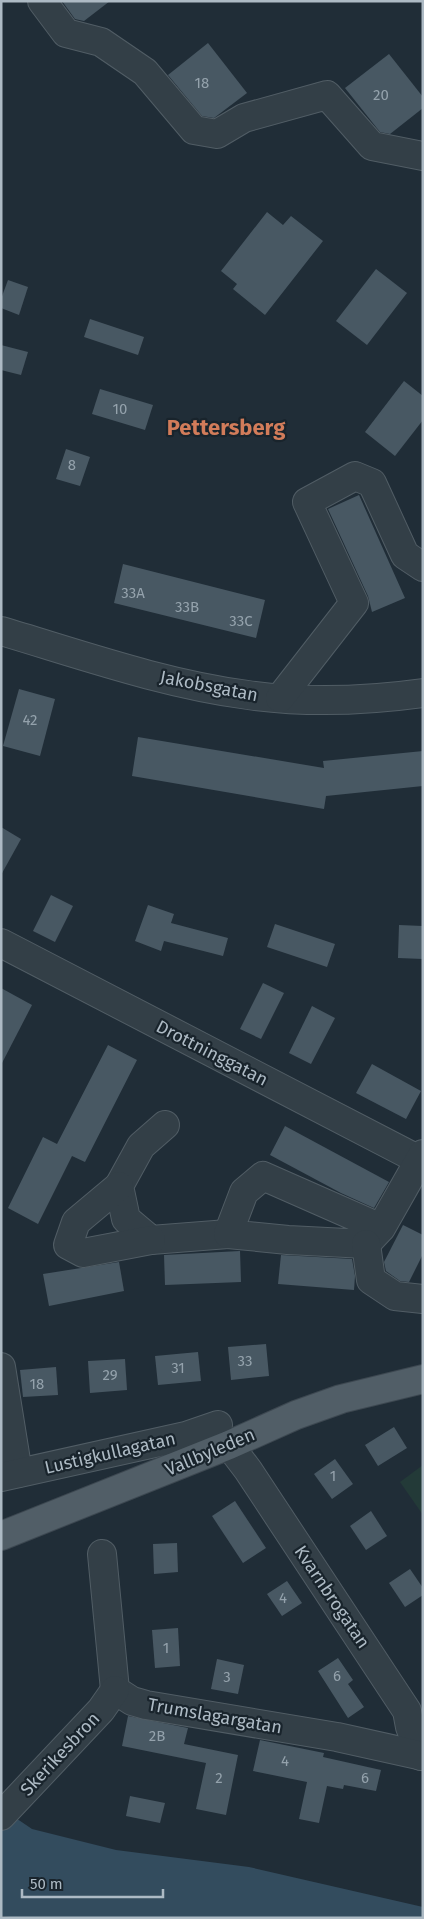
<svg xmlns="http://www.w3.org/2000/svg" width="424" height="1919" font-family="'Fira Sans',sans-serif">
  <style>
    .green { fill: #233a38 }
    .water { fill: #334c5e }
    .building { fill: #485863 }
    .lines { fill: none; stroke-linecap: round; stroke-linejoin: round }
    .minor-casing { stroke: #515d65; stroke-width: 30 }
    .major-casing { stroke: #3d4851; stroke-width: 30 }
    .minor { stroke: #333f47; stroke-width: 28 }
    .major { stroke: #515e67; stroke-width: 28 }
    .labels { text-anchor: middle; stroke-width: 4.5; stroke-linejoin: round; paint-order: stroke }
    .number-label { font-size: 15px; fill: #94a2ac }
    .street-label { font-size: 18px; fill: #adbac4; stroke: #19242c }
    .district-label { font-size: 22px; font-weight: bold; fill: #d27c5a; stroke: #19242c }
  </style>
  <rect width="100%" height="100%" fill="#202d37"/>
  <!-- green -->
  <path class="green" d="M 423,1465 L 423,1515 L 400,1482 Z"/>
  <!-- water -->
  <path class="water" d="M 1,1808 L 32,1829 L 116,1850 L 249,1867 L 423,1907 L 423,1918 L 19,1918 L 1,1916 Z"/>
  <!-- building -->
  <g class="building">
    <path d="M 62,1 L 110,1 L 84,21 L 75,19 Z"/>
    <path d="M 208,43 L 247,93 L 214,118 L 202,116 L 168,75 Z"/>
    <path d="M 389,54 L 423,97 L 423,108 L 390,134 L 380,132 L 345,88 Z"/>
    <path d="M 267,212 L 283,225 L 291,216 L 323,241 L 265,315 L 233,289 L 237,284 L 221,271 Z"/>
    <path d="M 376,269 L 407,293 L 367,345 L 336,321 Z"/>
    <path d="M 8,280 L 28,287 L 19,315 L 1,308 L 1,299 Z"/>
    <path d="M 90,319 L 144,337 L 138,355 L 84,337 Z"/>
    <path d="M 1,345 L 28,352 L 21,375 L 1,370 Z"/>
    <path d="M 404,381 L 423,396 L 423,420 L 395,456 L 365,432 Z"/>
    <path d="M 100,389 L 153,405 L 145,430 L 92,414 Z"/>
    <path d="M 66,449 L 90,457 L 80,486 L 56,479 Z"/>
    <path d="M 359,495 L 405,598 L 372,612 L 368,596 L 328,509 Z"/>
    <path d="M 123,564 L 265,600 L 256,638 L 114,603 Z"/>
    <path d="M 19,689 L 55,699 L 40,756 L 3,746 Z"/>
    <path d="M 138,737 L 324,768 L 323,761 L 423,751 L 423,786 L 326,796 L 324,809 L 132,776 Z"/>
    <path d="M 1,827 L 21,839 L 1,875 Z"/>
    <path d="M 51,895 L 73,906 L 55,942 L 33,931 Z"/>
    <path d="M 148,905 L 174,914 L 171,923 L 228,938 L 223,956 L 164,941 L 161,951 L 135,941 Z"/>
    <path d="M 275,924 L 335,944 L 327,967 L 267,947 Z"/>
    <path d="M 399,925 L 423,926 L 423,959 L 398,958 Z"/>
    <path d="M 263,983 L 284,993 L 261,1039 L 240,1029 Z"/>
    <path d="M 1,988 L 32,1005 L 1,1065 Z"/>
    <path d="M 312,1006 L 335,1018 L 311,1064 L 289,1053 Z"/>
    <path d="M 108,1045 L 137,1060 L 85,1162 L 72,1156 L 38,1224 L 8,1208 L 43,1137 L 57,1144 Z"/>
    <path d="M 372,1064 L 421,1091 L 406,1119 L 356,1093 Z"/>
    <path d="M 285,1126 L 389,1182 L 374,1208 L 341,1193 L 270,1155 Z"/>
    <path d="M 403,1225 L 423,1235 L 423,1254 L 409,1282 L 400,1281 L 386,1271 L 384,1262 Z"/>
    <path d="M 240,1251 L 241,1282 L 165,1285 L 164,1255 Z"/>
    <path d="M 281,1255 L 352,1259 L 355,1276 L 354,1290 L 278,1284 Z"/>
    <path d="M 119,1262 L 124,1291 L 49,1306 L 43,1274 Z"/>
    <path d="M 266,1344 L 269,1376 L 231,1380 L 228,1347 Z"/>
    <path d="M 198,1352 L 201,1381 L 158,1385 L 155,1356 Z"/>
    <path d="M 125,1359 L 127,1390 L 90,1393 L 88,1361 Z"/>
    <path d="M 56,1367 L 58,1395 L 23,1397 L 20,1370 Z"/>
    <path d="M 394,1427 L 407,1448 L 378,1466 L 365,1445 Z"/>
    <path d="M 335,1459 L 353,1484 L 332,1499 L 314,1474 Z"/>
    <path d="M 235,1501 L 266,1548 L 243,1563 L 212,1516 Z"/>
    <path d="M 371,1511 L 387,1536 L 366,1550 L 350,1526 Z"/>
    <path d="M 177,1543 L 178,1572 L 154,1574 L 153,1544 Z"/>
    <path d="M 410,1569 L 423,1588 L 423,1595 L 405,1607 L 389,1583 Z"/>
    <path d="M 287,1581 L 302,1603 L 282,1616 L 267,1594 Z"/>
    <path d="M 178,1628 L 180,1666 L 155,1668 L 152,1630 Z"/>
    <path d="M 338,1658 L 353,1680 L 348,1684 L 364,1707 L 348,1718 L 318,1671 Z"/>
    <path d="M 217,1659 L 244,1665 L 238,1694 L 211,1689 Z"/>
    <path d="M 128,1716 L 188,1728 L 184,1744 L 238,1755 L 226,1815 L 196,1809 L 206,1763 L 122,1746 Z"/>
    <path d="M 260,1740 L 324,1753 L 323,1757 L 381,1770 L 376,1791 L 344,1785 L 343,1789 L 327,1786 L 319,1823 L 299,1819 L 307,1782 L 253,1771 Z"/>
    <path d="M 130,1796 L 165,1803 L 160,1823 L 126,1816 Z"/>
  </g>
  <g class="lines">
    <defs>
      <g id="minor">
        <path d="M 42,1 L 66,33 L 101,42 L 145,72 L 194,130 L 217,134 L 244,118 L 327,95 L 372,146 L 423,156"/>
        <path d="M 1,631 C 82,655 164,684 248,695 C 306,703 365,701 423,693"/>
        <path d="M 280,698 L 354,603 L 307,502 L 355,476 L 372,483 L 405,555 L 423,567"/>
        <path d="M 1,943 L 423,1162"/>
        <path d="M 165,1125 L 141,1146 L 119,1186 L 126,1219 L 151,1240 L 228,1234"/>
        <path d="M 119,1186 L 76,1222 L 68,1245 L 83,1253 L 151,1240"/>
        <path d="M 381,1228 L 366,1244 L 288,1240 L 228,1234 L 244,1192 L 263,1176 L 381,1228 L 423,1154"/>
        <path d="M 366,1244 L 371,1280 L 395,1296 L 423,1299"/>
        <path d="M 1,1367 L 18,1473"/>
        <path d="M 229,1445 L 248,1470 L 407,1711 L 410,1727 L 421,1756"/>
        <path d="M 1,1477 L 186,1436 L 218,1425"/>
        <path d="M 102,1554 L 115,1690 L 132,1701 L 146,1705 L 337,1737 L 423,1756"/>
        <path d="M 1,1816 L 101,1710 L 115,1690"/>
      </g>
      <path id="major" d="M 1,1536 L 229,1445 L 296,1415 L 341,1399 L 423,1379"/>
    </defs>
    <!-- minor casing -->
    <use href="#minor" class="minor-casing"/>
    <!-- major casing -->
    <use href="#major" class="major-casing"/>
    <!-- minor -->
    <use href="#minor" class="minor"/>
    <!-- major -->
    <use href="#major" class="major"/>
  </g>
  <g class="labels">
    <!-- number labels -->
    <g class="number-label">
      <text x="202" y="88">18</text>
      <text x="381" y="100">20</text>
      <text x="120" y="414">10</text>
      <text x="72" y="470">8</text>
      <text x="133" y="598">33A</text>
      <text x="187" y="612">33B</text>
      <text x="241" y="626">33C</text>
      <text x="30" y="725">42</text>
      <text x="245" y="1366">33</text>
      <text x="178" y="1373">31</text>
      <text x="110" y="1380">29</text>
      <text x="37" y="1389">18</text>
      <text x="333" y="1481">1</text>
      <text x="283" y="1603">4</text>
      <text x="166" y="1653">1</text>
      <text x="337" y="1681">6</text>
      <text x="227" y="1682">3</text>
      <text x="157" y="1741">2B</text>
      <text x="285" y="1766">4</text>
      <text x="219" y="1783">2</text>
      <text x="365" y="1783">6</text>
    </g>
    <!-- street labels -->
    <g class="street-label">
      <text transform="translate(209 686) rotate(11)" y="6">Jakobsgatan</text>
      <text transform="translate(212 1053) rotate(27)" y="6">Drottninggatan</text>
      <text transform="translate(210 1452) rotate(-23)" y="6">Vallbyleden</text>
      <text transform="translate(110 1453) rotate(-13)" y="6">Lustigkullagatan</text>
      <text transform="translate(332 1597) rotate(56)" y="6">Kvarnbrogatan</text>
      <text transform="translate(215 1716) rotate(10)" y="6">Trumslagargatan</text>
      <text transform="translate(60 1754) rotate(-47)" y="6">Skerikesbron</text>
    </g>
    <!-- district labels -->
    <g class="district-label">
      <text x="226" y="435">Pettersberg</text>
    </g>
  </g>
  <!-- border -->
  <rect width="424" height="1919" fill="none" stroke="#adbac4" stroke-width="5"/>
  <!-- scale -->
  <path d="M22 1889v8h141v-8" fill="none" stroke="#adbac4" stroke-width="2.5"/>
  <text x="30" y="1889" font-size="15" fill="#adbac4" stroke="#19242c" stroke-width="4" paint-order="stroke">50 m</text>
</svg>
